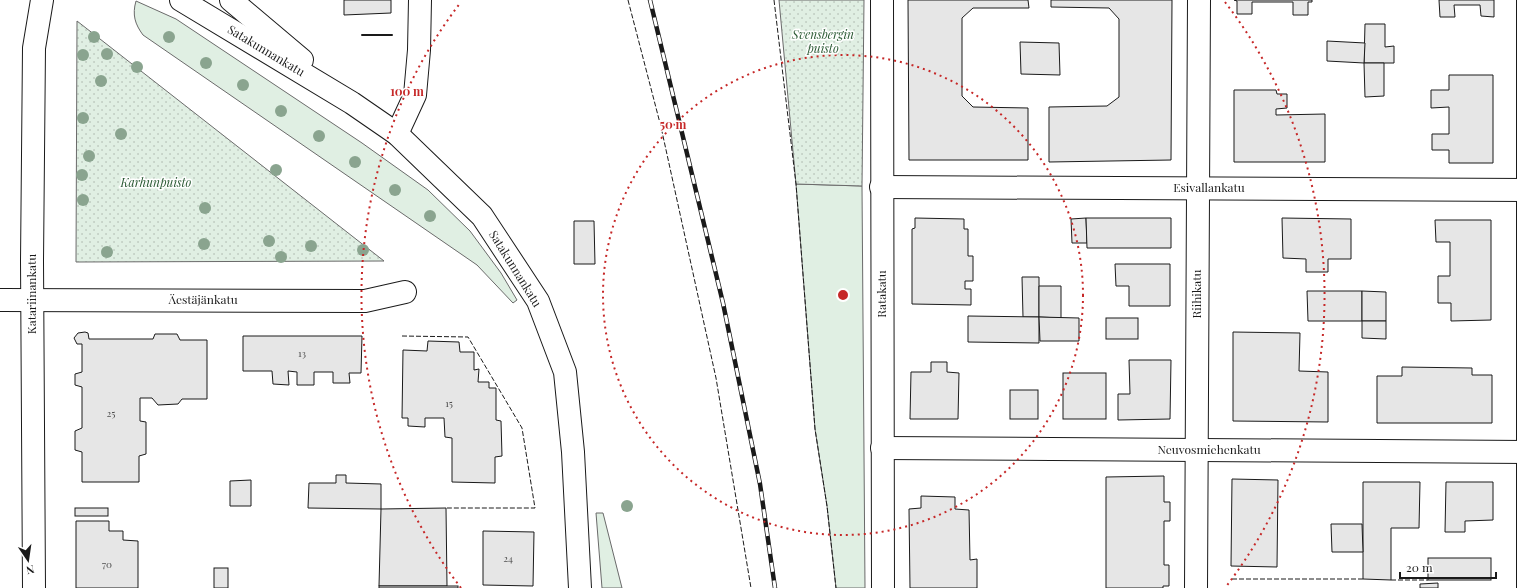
<svg xmlns="http://www.w3.org/2000/svg" width="1536" height="588" font-family="'Playfair Display',serif">
  <style>
    .grass { fill: #e0efe3; stroke: #6a6a6a }
    .park { fill: url(#park-dots); stroke: #6a6a6a }
    .building { fill: #e6e6e6; stroke: #1a1a1a }
    .lines { fill: none; stroke-linecap: round; stroke-linejoin: round }
    .minor-casing { stroke: #1a1a1a; stroke-width: 24 }
    .minor { stroke: #fff; stroke-width: 22 }
    .rail-casing { stroke: #1a1a1a; stroke-width: 4.5 }
    .rail { stroke: #fff; stroke-width: 3; stroke-dasharray: 9; stroke-linecap: butt }
    .fence { stroke: #1a1a1a; stroke-width: 1; stroke-dasharray: 5 2; stroke-linecap: butt }
    .wall { stroke: #1a1a1a; stroke-width: 2 }
    .tree { fill: #8aa48f }
    .ring { fill: none; stroke: #c62828; stroke-width: 2; stroke-dasharray: 2 4 }
    .labels { text-anchor: middle; stroke-width: 3; stroke-linejoin: round; paint-order: stroke }
    .number-label { font-size: 10px; fill: #4d4d4d }
    .park-label { font-size: 12px; font-style: italic; fill: #2b5a34; stroke: #fff }
    .street-label { font-size: 12px; fill: #1a1a1a; stroke: #fff }
    .centre { fill: #c62828; stroke: #fff; stroke-width: 2 }
    .ring-label { font-size: 12px; text-anchor: middle; font-weight: bold; fill: #c62828; stroke: #fff; stroke-width: 3; stroke-linejoin: round; paint-order: stroke }
  </style>
  <defs>
    <pattern id="park-dots" width="8" height="8" patternUnits="userSpaceOnUse"><rect width="8" height="8" fill="#e0efe3"/><path d="M2 2h.1M6 6h.1" fill="none" stroke="#c0ccc2" stroke-width="1.8" stroke-linecap="round"/></pattern>
  </defs>
  <rect width="100%" height="100%" fill="#fff"/>
  <!-- grass -->
  <g class="grass">
    <path d="M 136,1 L 176,19 L 362,143 L 428,190 L 470,231 L 501,273 L 517,300 L 513,303 L 477,265 L 143,35 C 135,24 132,15 136,1 Z"/>
    <path d="M 796,184 L 862,186 L 865,588 L 836,588 L 827,506 L 815,429 Z"/>
    <path d="M 596,513 L 603,513 L 622,588 L 602,588 Z"/>
  </g>
  <!-- park -->
  <g class="park">
    <path d="M 779,0 L 864,0 L 862,186 L 796,184 Z"/>
    <path d="M 77,21 L 384,261 L 76,262 Z"/>
  </g>
  <!-- building -->
  <g class="building">
    <path d="M 344,0 L 391,0 L 391,13 L 344,15 Z"/>
    <path d="M 908,0 L 1028,0 L 1029,8 L 973,8 L 962,18 L 962,96 L 973,107 L 1028,108 L 1028,160 L 909,160 Z"/>
    <path d="M 1051,0 L 1172,0 L 1171,160 L 1049,162 L 1049,107 L 1107,106 L 1119,97 L 1119,19 L 1109,8 L 1051,7 Z"/>
    <path d="M 1234,0 L 1312,0 L 1312,2 L 1308,2 L 1308,15 L 1293,15 L 1293,2 L 1252,2 L 1252,14 L 1237,14 L 1237,1 Z"/>
    <path d="M 1439,0 L 1494,0 L 1494,17 L 1481,16 L 1480,5 L 1454,5 L 1455,17 L 1440,17 Z"/>
    <path d="M 1365,24 L 1385,24 L 1385,47 L 1394,46 L 1394,63 L 1364,63 Z"/>
    <path d="M 1327,41 L 1365,43 L 1364,63 L 1327,61 Z"/>
    <path d="M 1020,42 L 1059,43 L 1060,75 L 1021,74 Z"/>
    <path d="M 1364,63 L 1384,63 L 1384,96 L 1365,97 Z"/>
    <path d="M 1449,75 L 1493,75 L 1493,163 L 1449,163 L 1449,150 L 1432,150 L 1432,134 L 1449,134 L 1449,107 L 1431,108 L 1431,90 L 1449,90 Z"/>
    <path d="M 1234,90 L 1276,90 L 1277,94 L 1287,94 L 1287,108 L 1276,109 L 1276,115 L 1325,114 L 1325,162 L 1234,162 Z"/>
    <path d="M 915,218 L 964,219 L 964,229 L 968,229 L 968,256 L 973,256 L 973,281 L 965,281 L 965,289 L 971,289 L 971,305 L 912,304 L 912,229 L 915,228 Z"/>
    <path d="M 1086,218 L 1087,243 L 1072,243 L 1071,219 Z"/>
    <path d="M 1086,218 L 1171,218 L 1171,248 L 1087,248 Z"/>
    <path d="M 1282,218 L 1351,219 L 1351,259 L 1328,259 L 1328,272 L 1306,272 L 1306,259 L 1283,258 Z"/>
    <path d="M 1435,220 L 1491,220 L 1491,320 L 1451,321 L 1451,303 L 1438,303 L 1438,276 L 1450,276 L 1450,242 L 1436,242 Z"/>
    <path d="M 574,221 L 594,221 L 595,264 L 574,264 Z"/>
    <path d="M 1115,264 L 1170,264 L 1170,306 L 1129,306 L 1129,286 L 1116,286 Z"/>
    <path d="M 1022,277 L 1039,277 L 1039,317 L 1023,317 Z"/>
    <path d="M 1039,286 L 1061,286 L 1061,318 L 1039,317 Z"/>
    <path d="M 1307,291 L 1362,291 L 1362,321 L 1308,321 Z"/>
    <path d="M 1362,291 L 1386,292 L 1386,321 L 1362,321 Z"/>
    <path d="M 968,316 L 1039,317 L 1039,343 L 968,342 Z"/>
    <path d="M 1039,317 L 1079,318 L 1079,341 L 1040,341 Z"/>
    <rect x="1106" y="318" width="32" height="21"/>
    <path d="M 1362,321 L 1386,321 L 1386,339 L 1362,338 Z"/>
    <path d="M 85,332 L 88,333 L 89,339 L 153,339 L 155,334 L 177,334 L 180,340 L 207,340 L 207,399 L 182,399 L 178,404 L 158,405 L 152,398 L 140,398 L 140,421 L 146,422 L 146,454 L 139,456 L 139,482 L 82,482 L 82,452 L 75,450 L 75,431 L 82,428 L 82,387 L 75,385 L 75,374 L 82,372 L 82,344 L 77,344 L 74,338 L 78,333 Z"/>
    <path d="M 1233,332 L 1300,333 L 1299,371 L 1328,372 L 1328,422 L 1233,421 Z"/>
    <path d="M 243,336 L 362,336 L 361,373 L 349,373 L 350,383 L 333,383 L 333,372 L 314,372 L 314,385 L 297,385 L 297,372 L 288,371 L 289,385 L 273,384 L 272,371 L 243,371 Z"/>
    <path d="M 428,341 L 459,342 L 460,352 L 474,352 L 474,370 L 479,369 L 478,382 L 489,382 L 489,388 L 496,388 L 496,420 L 501,421 L 502,456 L 495,457 L 495,483 L 452,482 L 452,438 L 445,437 L 444,418 L 425,418 L 425,427 L 408,426 L 408,418 L 402,418 L 403,350 L 427,351 Z"/>
    <path d="M 1129,360 L 1171,360 L 1170,419 L 1118,420 L 1118,394 L 1130,394 Z"/>
    <path d="M 931,362 L 947,362 L 947,372 L 959,373 L 958,419 L 910,419 L 911,372 L 931,372 Z"/>
    <path d="M 1402,367 L 1472,368 L 1472,375 L 1492,375 L 1492,423 L 1377,423 L 1377,376 L 1402,376 Z"/>
    <rect x="1063" y="373" width="43" height="46"/>
    <rect x="1010" y="390" width="28" height="29"/>
    <path d="M 336,475 L 346,475 L 346,483 L 381,484 L 381,509 L 308,508 L 309,483 L 336,483 Z"/>
    <path d="M 1164,476 L 1164,502 L 1170,502 L 1170,521 L 1164,521 L 1164,565 L 1169,565 L 1169,586 L 1163,586 L 1163,588 L 1106,588 L 1106,477 Z"/>
    <path d="M 1232,479 L 1278,480 L 1277,567 L 1231,566 Z"/>
    <path d="M 251,480 L 251,506 L 230,506 L 230,481 Z"/>
    <path d="M 1363,482 L 1420,482 L 1419,528 L 1391,528 L 1391,580 L 1363,579 Z"/>
    <path d="M 1446,482 L 1493,482 L 1493,520 L 1465,521 L 1465,532 L 1445,532 Z"/>
    <path d="M 921,496 L 955,497 L 955,509 L 969,510 L 970,560 L 977,559 L 977,588 L 910,588 L 909,509 L 921,508 Z"/>
    <rect x="75" y="508" width="33" height="8"/>
    <path d="M 446,508 L 447,586 L 379,586 L 381,509 Z"/>
    <path d="M 76,521 L 109,521 L 109,531 L 123,531 L 123,540 L 138,541 L 138,588 L 76,588 Z"/>
    <path d="M 1331,524 L 1362,524 L 1363,552 L 1332,552 Z"/>
    <path d="M 483,531 L 534,532 L 533,586 L 483,585 Z"/>
    <rect x="1428" y="558" width="63" height="22"/>
    <rect x="214" y="568" width="14" height="20"/>
    <path d="M 1438,583 L 1438,588 L 1420,588 L 1420,584 Z"/>
    <rect x="379" y="586" width="79" height="2"/>
  </g>
  <g class="lines">
    <defs>
      <g id="minor">
        <path d="M 181,0 L 352,103 L 397,134 L 482,216 L 538,301 L 565,372 L 573,452 L 580,588"/>
        <path d="M 231,0 L 302,60"/>
        <path d="M 882,0 L 883,588"/>
        <path d="M 397,134 L 415,95 L 419,50 L 420,0"/>
        <path d="M 881,187 L 1536,190"/>
        <path d="M 0,300 L 365,301 L 405,292"/>
        <path d="M 882,448 L 1536,452"/>
        <path d="M 34,588 L 32,261 L 34,48 L 42,0"/>
        <path d="M 1196,588 L 1199,0"/>
        <path d="M 1528,588 L 1528,0"/>
      </g>
    </defs>
    <!-- minor casing -->
    <use href="#minor" class="minor-casing"/>
    <!-- minor -->
    <use href="#minor" class="minor"/>
    <defs>
      <path id="rail" d="M 650,0 L 723,303 L 760,484 L 775,588"/>
    </defs>
    <!-- rail casing -->
    <use href="#rail" class="rail-casing"/>
    <!-- rail -->
    <use href="#rail" class="rail"/>
    <!-- fence -->
    <g class="fence">
      <path d="M 628,0 L 661,127 L 716,378 L 751,588"/>
      <path d="M 774,0 L 796,184 L 815,429 L 827,506 L 836,588"/>
      <path d="M 402,336 L 468,337 L 522,428 L 535,508 L 446,508"/>
      <path d="M 1232,579 L 1363,579"/>
      <path d="M 1391,580 L 1428,580"/>
    </g>
    <!-- wall -->
    <path class="wall" d="M 362,35 L 392,35"/>
  </g>
  <!-- trees -->
  <g class="tree">
    <circle cx="94" cy="37" r="6"/>
    <circle cx="169" cy="37" r="6"/>
    <circle cx="107" cy="54" r="6"/>
    <circle cx="83" cy="55" r="6"/>
    <circle cx="206" cy="63" r="6"/>
    <circle cx="137" cy="67" r="6"/>
    <circle cx="101" cy="81" r="6"/>
    <circle cx="243" cy="85" r="6"/>
    <circle cx="281" cy="111" r="6"/>
    <circle cx="83" cy="118" r="6"/>
    <circle cx="121" cy="134" r="6"/>
    <circle cx="319" cy="136" r="6"/>
    <circle cx="89" cy="156" r="6"/>
    <circle cx="355" cy="162" r="6"/>
    <circle cx="276" cy="170" r="6"/>
    <circle cx="82" cy="175" r="6"/>
    <circle cx="395" cy="190" r="6"/>
    <circle cx="83" cy="200" r="6"/>
    <circle cx="205" cy="208" r="6"/>
    <circle cx="430" cy="216" r="6"/>
    <circle cx="269" cy="241" r="6"/>
    <circle cx="204" cy="244" r="6"/>
    <circle cx="311" cy="246" r="6"/>
    <circle cx="363" cy="250" r="6"/>
    <circle cx="107" cy="252" r="6"/>
    <circle cx="281" cy="257" r="6"/>
    <circle cx="627" cy="506" r="6"/>
  </g>
  <!-- distance rings -->
  <g class="ring">
    <circle cx="843" cy="295" r="240"/>
    <path d="M461 588A481 481 0 0 1 461 2M1225 2A481 481 0 0 1 1225 588"/>
  </g>
  <g class="labels">
    <!-- number labels -->
    <g class="number-label">
      <text x="302" y="357">13</text>
      <text x="449" y="407">15</text>
      <text x="111" y="417">25</text>
      <text x="508" y="562">24</text>
      <text x="107" y="568">70</text>
    </g>
    <!-- park labels -->
    <g class="park-label">
      <text x="823" y="39">Svensbergin<tspan x="823" dy="14">puisto</tspan></text>
      <text x="156" y="187">Karhunpuisto</text>
    </g>
    <!-- street labels -->
    <g class="street-label">
      <text transform="translate(266 51) rotate(31)" y="4">Satakunnankatu</text>
      <text x="1209" y="192">Esivallankatu</text>
      <text transform="translate(515 269) rotate(58)" y="4">Satakunnankatu</text>
      <text transform="translate(32 294) rotate(-90)" y="4">Katariinankatu</text>
      <text transform="translate(882 294) rotate(-90)" y="4">Ratakatu</text>
      <text transform="translate(1197 294) rotate(-90)" y="4">Riihikatu</text>
      <text x="203" y="304">Äestäjänkatu</text>
      <text x="1209" y="454">Neuvosmiehenkatu</text>
    </g>
  </g>
  <circle cx="843" cy="295" r="6" class="centre"/>
  <g class="ring-label">
    <text x="407" y="96">100 m</text>
    <text x="673" y="129">50 m</text>
  </g>
  <!-- north arrow -->
  <g transform="translate(28 560) rotate(167)" stroke="#ffffff" stroke-width="3" paint-order="stroke">
  <path d="M0-3L7 15L0 10L-7 15Z" fill="#1a1a1a"/>
  <text y="-6" font-size="11" font-weight="bold" text-anchor="middle" fill="#1a1a1a">N</text>
  </g>
  <!-- scale -->
  <path d="M1400 572v6h96v-6" fill="none" stroke="#1a1a1a" stroke-width="2"/>
  <text x="1406" y="572" font-size="12" fill="#1a1a1a" stroke="#ffffff" stroke-width="3" paint-order="stroke">20 m</text>
</svg>
